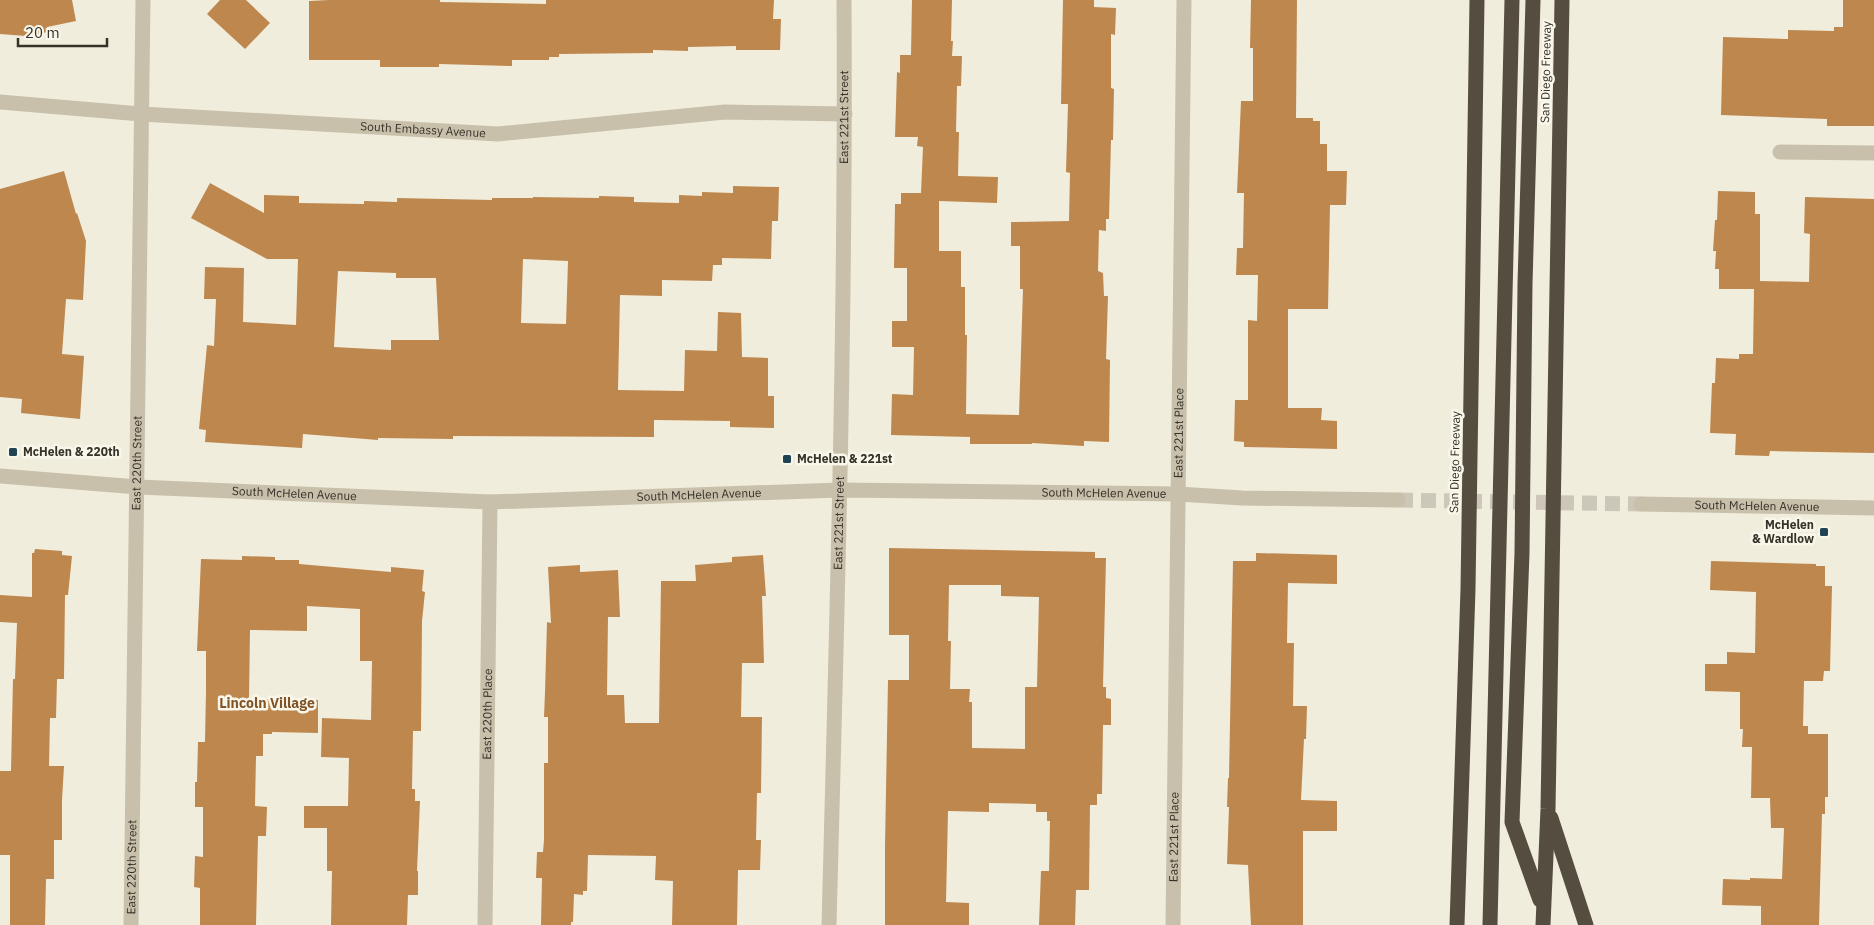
<svg xmlns="http://www.w3.org/2000/svg" width="1874" height="925" font-family="'IBM Plex Sans',sans-serif">
  <style>
    .building { fill: #be874e; fill-rule: evenodd }
    .lines { fill: none; stroke-linecap: round; stroke-linejoin: round }
    .minor-tunnel { stroke: #ccc7b9; stroke-width: 15; stroke-dasharray: 15 8; stroke-linecap: butt }
    .minor { stroke: #c8c0aa; stroke-width: 15 }
    .highway { stroke: #564d41; stroke-width: 15 }
    .poi-dot { fill: #214455; stroke: #f9f6ea; stroke-width: 2 }
    .labels { text-anchor: middle; stroke-width: 5; stroke-linejoin: round; paint-order: stroke }
    .street-label { font-size: 12px; fill: #363129; stroke: #f9f6ea }
    .poi-label { font-size: 12px; font-weight: bold; fill: #363129; stroke: #f9f6ea; text-anchor: start }
    .neighbourhood-label { font-size: 14px; font-weight: bold; fill: #805427; stroke: #f9f6ea }
  </style>
  <rect width="100%" height="100%" fill="#f1eddd"/>
  <!-- building -->
  <g class="building">
    <path d="M 0,0 L 72,0 L 76,21 L 47,27 L 48,32 L 26,36 L 0,34 Z"/>
    <path d="M 220,0 L 246,0 L 270,23 L 245,49 L 207,14 Z"/>
    <path d="M 329,0 L 440,0 L 440,2 L 546,4 L 546,0 L 774,0 L 773,19 L 781,19 L 780,50 L 736,50 L 736,46 L 688,47 L 688,51 L 653,50 L 653,53 L 559,54 L 559,57 L 549,57 L 549,60 L 512,60 L 512,66 L 439,64 L 439,67 L 380,67 L 380,60 L 309,60 L 309,1 Z"/>
    <path d="M 912,0 L 952,0 L 951,41 L 953,41 L 952,56 L 962,56 L 961,86 L 957,86 L 956,132 L 959,132 L 958,176 L 998,177 L 997,203 L 939,201 L 939,251 L 961,251 L 961,287 L 965,287 L 965,335 L 967,335 L 966,414 L 1019,415 L 1023,289 L 1020,289 L 1020,246 L 1011,246 L 1011,222 L 1069,221 L 1070,173 L 1066,172 L 1068,104 L 1061,104 L 1063,0 L 1094,0 L 1094,7 L 1116,8 L 1115,35 L 1111,34 L 1111,88 L 1114,89 L 1113,140 L 1111,140 L 1109,219 L 1106,219 L 1106,231 L 1099,230 L 1098,271 L 1103,273 L 1104,296 L 1108,296 L 1106,359 L 1110,360 L 1109,442 L 1084,441 L 1084,446 L 1032,443 L 1032,444 L 970,444 L 970,437 L 891,435 L 892,394 L 913,395 L 914,347 L 892,347 L 892,321 L 907,321 L 907,268 L 894,268 L 895,204 L 901,204 L 901,193 L 921,193 L 923,147 L 917,146 L 918,137 L 895,137 L 897,72 L 900,73 L 900,55 L 911,55 Z"/>
    <path d="M 1251,0 L 1297,0 L 1296,118 L 1313,118 L 1313,121 L 1320,121 L 1320,144 L 1327,144 L 1327,171 L 1347,171 L 1346,205 L 1330,205 L 1328,309 L 1288,309 L 1288,408 L 1322,408 L 1321,420 L 1337,421 L 1337,449 L 1244,447 L 1244,442 L 1234,441 L 1235,400 L 1248,400 L 1248,320 L 1257,321 L 1258,275 L 1236,275 L 1237,248 L 1243,248 L 1244,193 L 1237,193 L 1241,101 L 1253,101 L 1253,48 L 1250,48 Z"/>
    <path d="M 1843,0 L 1874,0 L 1874,126 L 1827,126 L 1827,119 L 1721,115 L 1723,37 L 1788,39 L 1788,30 L 1834,31 L 1834,27 L 1843,27 Z"/>
    <path d="M 64,171 L 76,214 L 77,213 L 86,241 L 83,300 L 66,299 L 62,354 L 84,356 L 80,419 L 21,413 L 22,399 L 0,397 L 0,189 Z"/>
    <path d="M 210,183 L 264,213 L 264,195 L 299,196 L 299,203 L 364,204 L 364,201 L 397,202 L 397,198 L 492,200 L 492,198 L 533,198 L 533,197 L 599,198 L 599,196 L 634,197 L 634,202 L 679,203 L 679,195 L 702,196 L 702,192 L 733,193 L 733,186 L 779,187 L 778,221 L 772,221 L 771,259 L 722,258 L 722,265 L 713,265 L 712,281 L 662,280 L 662,296 L 620,295 L 618,390 L 684,391 L 685,350 L 717,351 L 718,312 L 741,313 L 742,357 L 768,358 L 768,396 L 774,396 L 774,428 L 730,427 L 730,421 L 654,420 L 654,437 L 453,436 L 453,439 L 378,438 L 378,440 L 303,434 L 302,448 L 205,442 L 206,430 L 199,429 L 207,345 L 214,346 L 216,299 L 204,299 L 205,267 L 244,268 L 243,322 L 296,325 L 298,259 L 267,259 L 191,218 ZM 523,259 L 568,261 L 566,324 L 521,323 ZM 338,271 L 396,273 L 396,278 L 436,278 L 439,340 L 391,340 L 391,350 L 334,347 Z"/>
    <path d="M 1718,191 L 1755,192 L 1755,214 L 1760,214 L 1760,281 L 1809,282 L 1810,234 L 1804,233 L 1805,197 L 1874,199 L 1874,453 L 1770,451 L 1769,456 L 1735,455 L 1736,434 L 1710,433 L 1712,383 L 1715,383 L 1716,358 L 1739,359 L 1739,354 L 1753,354 L 1754,289 L 1719,289 L 1719,269 L 1715,269 L 1716,251 L 1713,251 L 1715,220 L 1717,220 Z"/>
    <path d="M 889,548 L 1095,552 L 1095,558 L 1106,558 L 1103,687 L 1106,687 L 1106,698 L 1111,699 L 1111,725 L 1103,725 L 1102,794 L 1097,794 L 1097,805 L 1090,805 L 1089,890 L 1076,890 L 1075,925 L 1039,925 L 1041,871 L 1049,871 L 1050,821 L 1047,821 L 1047,812 L 1036,812 L 1036,804 L 989,803 L 989,812 L 948,811 L 946,902 L 969,903 L 969,925 L 885,925 L 885,846 L 888,680 L 909,680 L 909,635 L 889,635 ZM 949,585 L 1001,585 L 1001,596 L 1039,597 L 1037,687 L 1025,687 L 1025,749 L 972,748 L 972,702 L 969,702 L 970,689 L 950,689 L 951,641 L 948,641 Z"/>
    <path d="M 35,549 L 62,551 L 62,555 L 72,556 L 68,595 L 65,595 L 64,679 L 57,679 L 56,718 L 50,718 L 49,766 L 64,766 L 62,800 L 62,840 L 54,840 L 54,879 L 46,879 L 45,925 L 10,925 L 10,855 L 0,855 L 0,771 L 11,771 L 13,679 L 15,679 L 17,623 L 0,622 L 0,595 L 32,597 L 32,553 L 34,553 Z"/>
    <path d="M 1256,553 L 1337,555 L 1337,584 L 1288,583 L 1287,643 L 1294,643 L 1293,706 L 1307,706 L 1306,739 L 1304,739 L 1301,800 L 1337,801 L 1337,831 L 1303,831 L 1303,925 L 1251,925 L 1248,865 L 1227,864 L 1229,807 L 1227,807 L 1228,778 L 1229,778 L 1233,561 L 1256,561 Z"/>
    <path d="M 763,555 L 766,596 L 762,596 L 764,663 L 742,663 L 741,717 L 762,717 L 761,793 L 757,793 L 756,840 L 761,840 L 760,870 L 738,870 L 737,925 L 672,925 L 673,881 L 655,880 L 656,856 L 588,855 L 587,891 L 583,891 L 583,895 L 574,894 L 573,922 L 571,922 L 571,925 L 541,925 L 542,878 L 536,878 L 537,852 L 543,852 L 544,840 L 544,763 L 548,763 L 548,717 L 544,717 L 545,692 L 547,622 L 551,623 L 548,567 L 580,565 L 580,572 L 618,570 L 620,617 L 608,617 L 607,695 L 624,695 L 625,723 L 659,723 L 661,581 L 696,581 L 695,565 L 732,562 L 732,557 Z"/>
    <path d="M 242,556 L 275,557 L 275,560 L 299,560 L 299,564 L 391,572 L 391,567 L 424,570 L 422,591 L 425,592 L 422,621 L 421,731 L 413,731 L 412,789 L 415,789 L 415,801 L 420,801 L 417,871 L 418,871 L 418,895 L 408,895 L 407,925 L 331,925 L 332,871 L 327,871 L 327,828 L 304,828 L 304,806 L 348,806 L 349,758 L 321,757 L 322,718 L 371,720 L 372,661 L 360,661 L 360,609 L 307,606 L 307,631 L 250,630 L 249,699 L 318,700 L 318,733 L 272,732 L 272,734 L 263,734 L 263,756 L 256,756 L 255,806 L 267,807 L 266,836 L 258,836 L 256,925 L 200,925 L 200,888 L 194,887 L 195,856 L 203,857 L 203,807 L 195,807 L 195,782 L 197,782 L 198,742 L 205,742 L 206,691 L 206,651 L 197,651 L 201,559 L 242,560 Z"/>
    <path d="M 1711,561 L 1816,564 L 1816,566 L 1825,566 L 1825,586 L 1832,586 L 1830,671 L 1824,671 L 1823,681 L 1804,681 L 1803,726 L 1808,726 L 1808,734 L 1828,734 L 1828,797 L 1825,797 L 1825,814 L 1822,814 L 1819,925 L 1761,925 L 1761,906 L 1722,905 L 1723,879 L 1750,880 L 1750,878 L 1782,879 L 1784,828 L 1771,828 L 1770,798 L 1751,798 L 1752,747 L 1742,747 L 1743,729 L 1740,729 L 1740,692 L 1705,691 L 1705,664 L 1727,664 L 1727,652 L 1755,653 L 1756,592 L 1710,590 Z"/>
  </g>
  <g class="lines">
    <!-- minor-tunnel -->
    <path class="minor-tunnel" d="M 1398,500 L 1641,504"/>
    <!-- minor -->
    <g class="minor">
      <path id="s1" d="M 0,102 L 141,114 L 498,134 L 725,112 L 845,114"/>
      <path d="M 1780,152 L 1874,153"/>
      <path id="s2" d="M 0,476 L 138,487 L 490,502 L 840,490 L 1178,494 L 1242,498 L 1398,500"/>
      <path id="s3" d="M 1641,504 L 1874,508"/>
      <path id="s4" d="M 131,925 L 143,0"/>
      <path id="s5" d="M 485,925 L 490,502"/>
      <path id="s6" d="M 829,925 C 837,617 846,308 844,0"/>
      <path id="s7" d="M 1173,925 L 1184,0"/>
    </g>
    <!-- highway -->
    <g class="highway">
      <path d="M 1533,0 L 1525,284 L 1522,553 L 1512,822 L 1540,900"/>
      <path d="M 1551,818 L 1586,925"/>
      <path d="M 1457,925 L 1468,589 L 1477,0"/>
      <path d="M 1490,925 C 1499,617 1503,308 1512,0"/>
      <path d="M 1543,925 L 1548,809 L 1562,0"/>
    </g>
  </g>
  <!-- markers -->
  <g class="poi-dot">
    <rect x="8" y="447" width="10" height="10" rx="2.5"/>
    <rect x="782" y="454" width="10" height="10" rx="2.5"/>
    <rect x="1819" y="527" width="10" height="10" rx="2.5"/>
  </g>
  <g class="labels">
    <!-- street labels -->
    <g class="street-label">
      <text transform="translate(1546 72) rotate(-89)" y="4">San Diego Freeway</text>
      <text dy="4" stroke="none"><textPath href="#s6" startOffset="808">East 221st Street</textPath></text>
      <text dy="4" stroke="none"><textPath href="#s1" startOffset="424">South Embassy Avenue</textPath></text>
      <text dy="4" stroke="none"><textPath href="#s7" startOffset="492">East 221st Place</textPath></text>
      <text transform="translate(1455 462) rotate(-89)" y="4">San Diego Freeway</text>
      <text dy="4" stroke="none"><textPath href="#s4" startOffset="462">East 220th Street</textPath></text>
      <text dy="4" stroke="none"><textPath href="#s2" startOffset="295">South McHelen Avenue</textPath></text>
      <text dy="4" stroke="none"><textPath href="#s2" startOffset="1105">South McHelen Avenue</textPath></text>
      <text dy="4" stroke="none"><textPath href="#s2" startOffset="700">South McHelen Avenue</textPath></text>
      <text dy="4" stroke="none"><textPath href="#s3" startOffset="116">South McHelen Avenue</textPath></text>
      <text dy="4" stroke="none"><textPath href="#s6" startOffset="402">East 221st Street</textPath></text>
      <text dy="4" stroke="none"><textPath href="#s5" startOffset="211">East 220th Place</textPath></text>
      <text dy="4" stroke="none"><textPath href="#s7" startOffset="88">East 221st Place</textPath></text>
      <text dy="4" stroke="none"><textPath href="#s4" startOffset="58">East 220th Street</textPath></text>
    </g>
    <!-- poi labels -->
    <g class="poi-label">
      <text x="23" y="456">McHelen &amp; 220th</text>
      <text x="797" y="463">McHelen &amp; 221st</text>
      <text x="1814" y="529" text-anchor="end">McHelen<tspan x="1814" dy="14">&amp; Wardlow</tspan></text>
    </g>
    <!-- neighbourhood labels -->
    <g class="neighbourhood-label">
      <text x="267" y="708">Lincoln Village</text>
    </g>
  </g>
  <!-- scale -->
  <path d="M18 38v8h89v-8" fill="none" stroke="#363129" stroke-width="2.5"/>
  <text x="25" y="38" font-size="15" fill="#363129" stroke="#f9f6ea" stroke-width="4" paint-order="stroke">20 m</text>
</svg>
